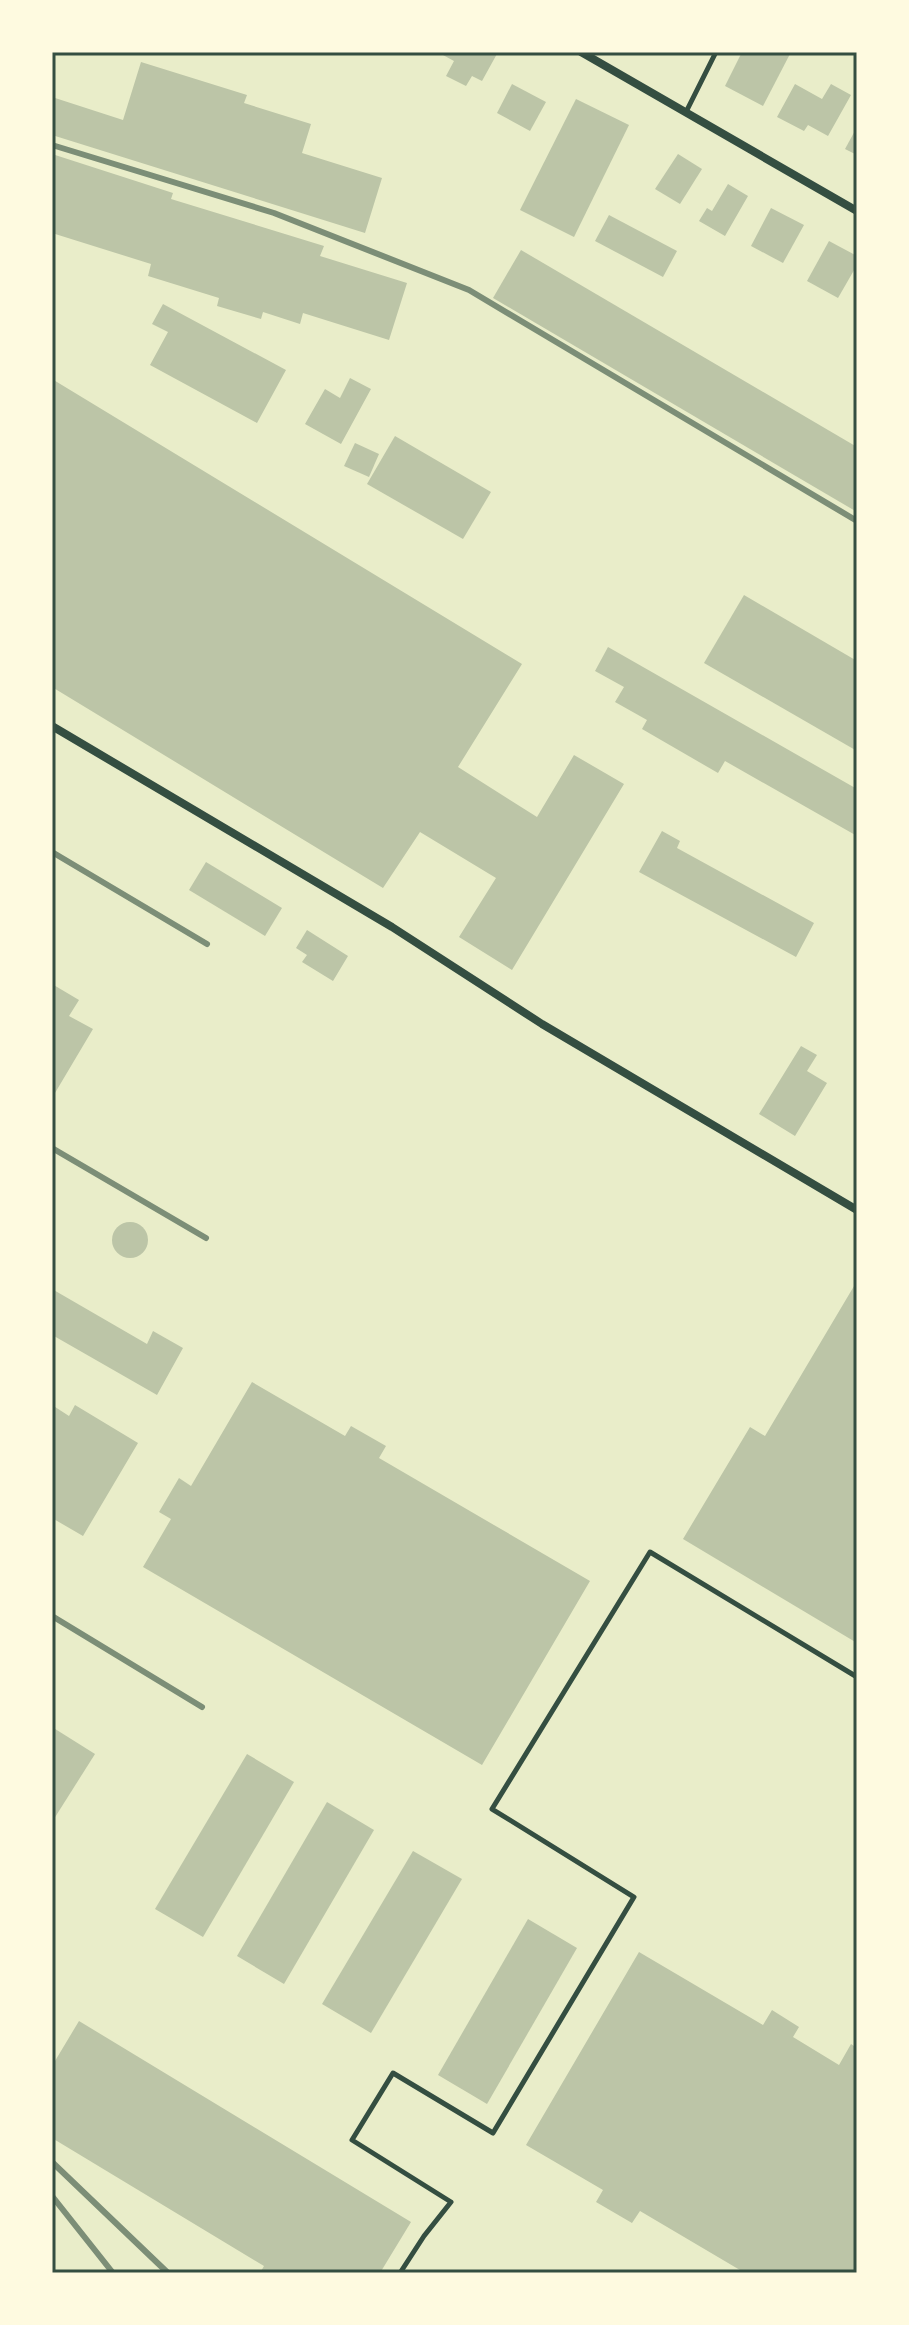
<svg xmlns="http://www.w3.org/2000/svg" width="909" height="2325" font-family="'Source Sans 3',sans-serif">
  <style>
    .building { fill: #bcc5a7 }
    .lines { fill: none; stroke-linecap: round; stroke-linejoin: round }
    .service { stroke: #344e41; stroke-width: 5 }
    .minor { stroke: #344e41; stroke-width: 8 }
    .rail { stroke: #7c8e77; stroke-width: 6 }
    .neatline { fill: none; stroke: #344e41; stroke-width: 3 }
  </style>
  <rect width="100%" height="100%" fill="#e9edc9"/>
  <!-- building -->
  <g class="building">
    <path d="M 444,52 L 498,52 L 482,81 L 472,76 L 466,86 L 446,76 L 454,61 L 443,55 Z"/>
    <path d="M 742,52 L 791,52 L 763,106 L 725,86 Z"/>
    <path d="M 141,62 L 247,95 L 244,103 L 311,124 L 302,153 L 382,178 L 365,233 L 52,135 L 52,97 L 123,120 Z"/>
    <path d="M 512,84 L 546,102 L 530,131 L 497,113 Z"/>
    <path d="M 795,84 L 822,99 L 831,84 L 851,95 L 828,136 L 808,125 L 804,131 L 777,117 Z"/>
    <path d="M 576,99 L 629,125 L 574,237 L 520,210 Z"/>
    <path d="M 857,127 L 857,155 L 845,149 Z"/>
    <path d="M 52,154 L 173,193 L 171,199 L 324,246 L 320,256 L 407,283 L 389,340 L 303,313 L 300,324 L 263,312 L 261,319 L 217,306 L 219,298 L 148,276 L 151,264 L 52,233 Z"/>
    <path d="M 678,154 L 702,169 L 680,204 L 655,189 Z"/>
    <path d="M 728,184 L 748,196 L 725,236 L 699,221 L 707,208 L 712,211 Z"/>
    <path d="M 771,208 L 804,225 L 783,263 L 751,246 Z"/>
    <path d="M 609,215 L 677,251 L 663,277 L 595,241 Z"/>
    <path d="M 829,241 L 857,256 L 857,265 L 838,298 L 807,281 Z"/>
    <path d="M 521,250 L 857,447 L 857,512 L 493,298 Z"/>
    <path d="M 163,304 L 286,370 L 257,423 L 150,365 L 168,332 L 152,324 Z"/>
    <path d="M 350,378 L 371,389 L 341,444 L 305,424 L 325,389 L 340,398 Z"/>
    <path d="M 52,379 L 522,664 L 458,767 L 537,817 L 574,755 L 624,784 L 512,970 L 459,937 L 496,878 L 420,832 L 383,888 L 52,687 Z"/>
    <path d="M 395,436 L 491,492 L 463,539 L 367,484 Z"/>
    <path d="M 355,443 L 379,454 L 369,477 L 344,466 Z"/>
    <path d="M 744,595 L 857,661 L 857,751 L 704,663 Z"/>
    <path d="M 608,647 L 857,789 L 857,836 L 725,761 L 718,773 L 642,729 L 647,720 L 615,702 L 624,687 L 595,671 Z"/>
    <path d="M 662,831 L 680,841 L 677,848 L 814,923 L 796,957 L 639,872 Z"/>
    <path d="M 206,862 L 282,908 L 265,936 L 189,890 Z"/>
    <path d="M 307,930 L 348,956 L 333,981 L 302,962 L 307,955 L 296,948 Z"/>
    <path d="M 52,984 L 79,1000 L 69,1016 L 93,1029 L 52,1098 Z"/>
    <path d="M 801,1046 L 817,1055 L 807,1071 L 827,1083 L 795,1136 L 759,1114 Z"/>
    <circle cx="130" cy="1240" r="18"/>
    <path d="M 857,1281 L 857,1643 L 683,1539 L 750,1427 L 765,1436 Z"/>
    <path d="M 52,1289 L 147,1344 L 153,1331 L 183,1348 L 157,1395 L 54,1336 L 52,1339 Z"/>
    <path d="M 252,1382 L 345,1436 L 351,1426 L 386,1446 L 379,1458 L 590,1581 L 482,1765 L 143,1567 L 171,1519 L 159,1512 L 179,1478 L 191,1486 Z"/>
    <path d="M 52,1405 L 69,1416 L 75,1405 L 138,1443 L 83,1536 L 52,1518 L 55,1507 L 52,1505 Z"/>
    <path d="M 52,1727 L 95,1754 L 52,1822 Z"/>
    <path d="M 247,1754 L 294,1782 L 203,1937 L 155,1909 Z"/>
    <path d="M 327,1802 L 374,1830 L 284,1984 L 237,1956 Z"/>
    <path d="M 413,1851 L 462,1879 L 371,2033 L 322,2004 Z"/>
    <path d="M 528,1919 L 577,1948 L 487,2104 L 438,2075 Z"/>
    <path d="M 639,1952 L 763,2025 L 772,2010 L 799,2027 L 793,2037 L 839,2065 L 851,2044 L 857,2048 L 857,2273 L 745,2273 L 640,2211 L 632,2223 L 596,2202 L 603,2190 L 526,2145 Z"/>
    <path d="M 79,2021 L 411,2222 L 380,2273 L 260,2273 L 264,2266 L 52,2138 L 52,2066 Z"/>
  </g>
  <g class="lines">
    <!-- service -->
    <g class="service">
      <path d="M 686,112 L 716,52"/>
      <path d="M 400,2273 L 424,2236 L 451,2202 L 352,2140 L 393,2073 L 493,2133 L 634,1897 L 492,1809 L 650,1552 L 857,1677"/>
    </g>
    <!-- minor -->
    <g class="minor">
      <path d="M 581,52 L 857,211"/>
      <path d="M 52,726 L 392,927 L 542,1024 L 857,1210"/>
    </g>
    <!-- rail -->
    <g class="rail">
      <path d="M 52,145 L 274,213 L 469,290 L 857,521"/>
      <path d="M 52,852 L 207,944"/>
      <path d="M 52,1148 L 206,1238"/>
      <path d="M 52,1616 L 202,1707"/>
      <path d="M 52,2162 L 168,2273"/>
      <path d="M 52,2196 L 113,2273"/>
    </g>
  </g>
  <!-- border -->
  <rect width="909" height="2325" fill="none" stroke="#fefae0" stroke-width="108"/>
  <rect x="54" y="54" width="801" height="2217" class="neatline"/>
</svg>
